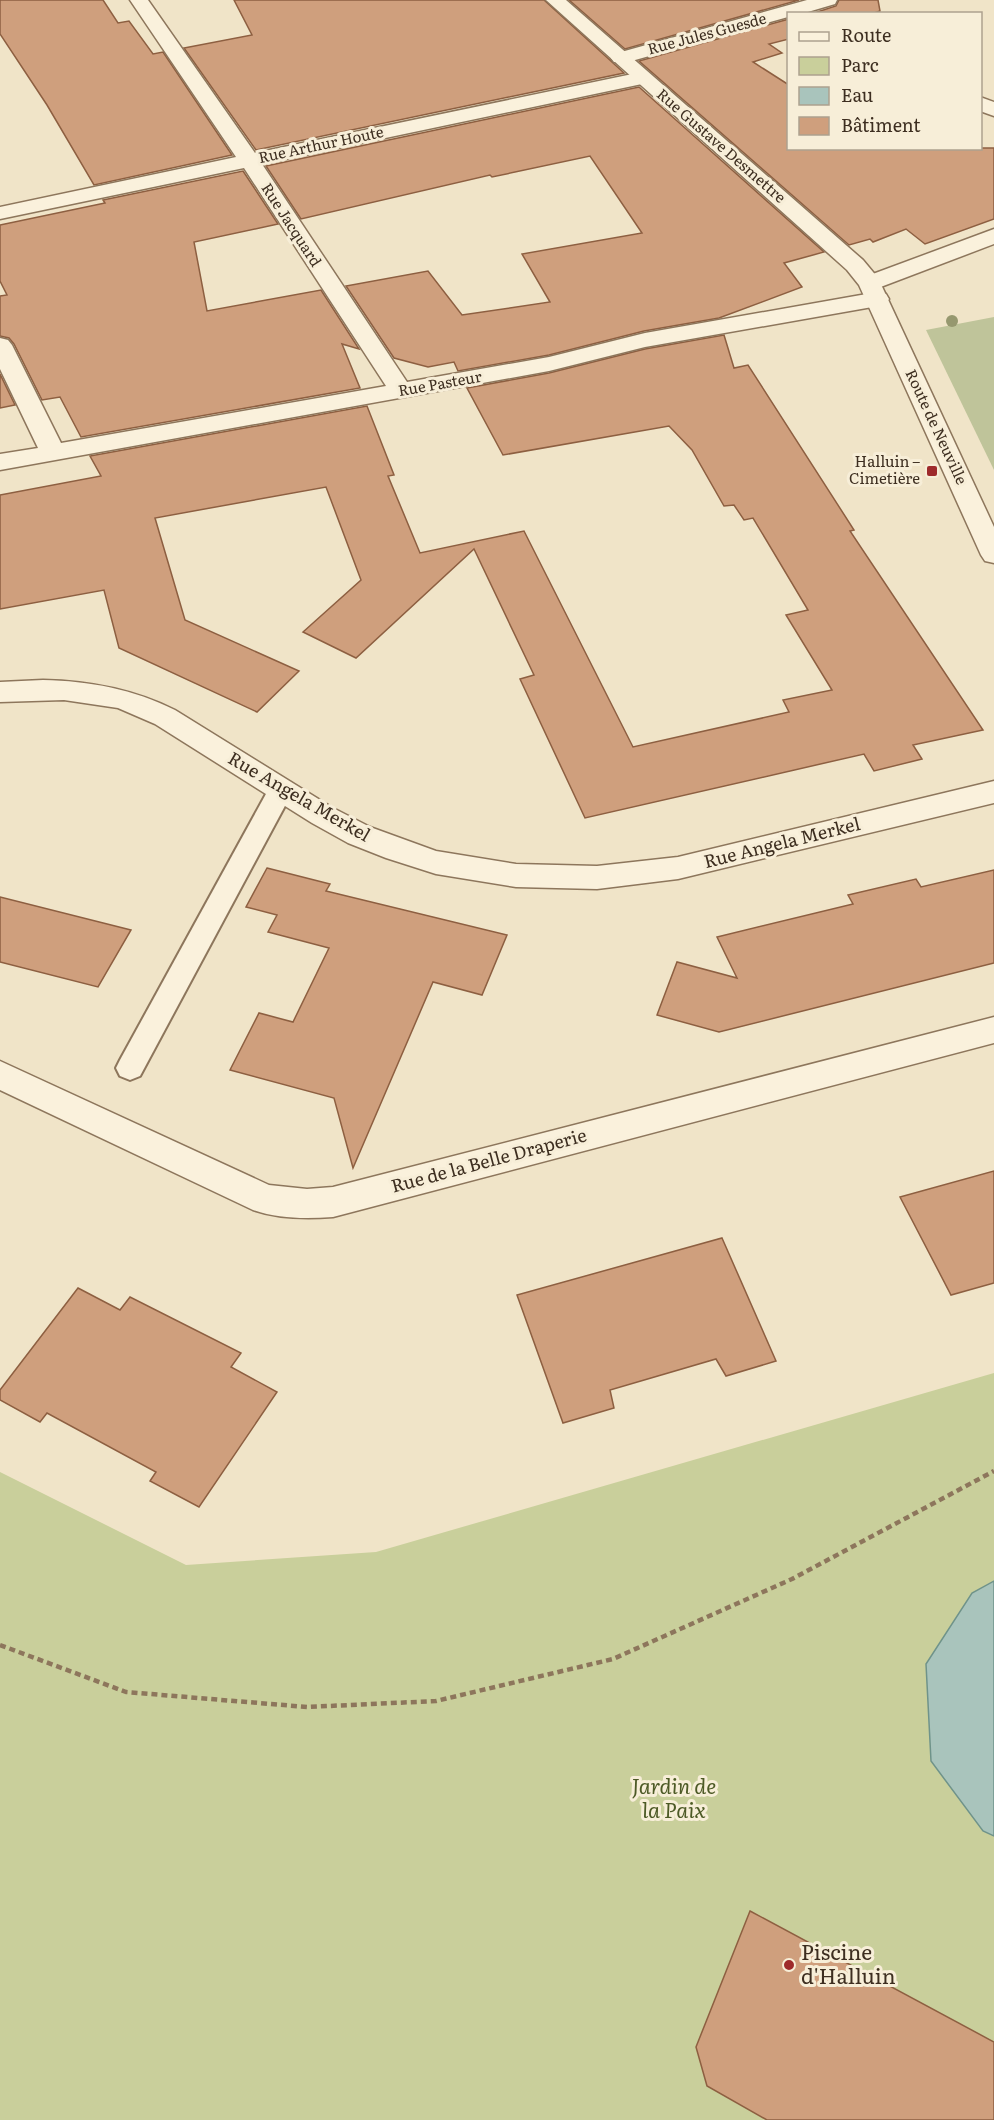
<svg xmlns="http://www.w3.org/2000/svg" width="994" height="2120" font-family="Literata,serif">
  <style>
    .green { fill: #c9cf9b }
    .cemetery { fill: #bfc49a }
    .water { fill: #a9c4bc; stroke: #6f938a; stroke-width: 1.5 }
    .building { fill: #cf9f7d; stroke: #8d5f41; stroke-width: 1.5 }
    .lines { fill: none; stroke-linecap: round; stroke-linejoin: round }
    .service-casing { stroke: #8d765c; stroke-width: 4 }
    .minor-casing { stroke: #8d765c; stroke-width: 3 }
    .tertiary-casing { stroke: #8d765c; stroke-width: 3 }
    .path { stroke: #8d765c; stroke-width: 4.5; stroke-dasharray: 6 4; stroke-linecap: butt }
    .service { fill: #faf1dc; fill-rule: evenodd }
    .minor { fill: #faf1dc; fill-rule: evenodd }
    .tertiary { fill: #faf1dc; fill-rule: evenodd }
    .tree { fill: #96986f }
    .poi-dot { fill: #9e2a2b; stroke: #f7eed8; stroke-width: 2 }
    .labels { text-anchor: middle; stroke-width: 6; stroke-linejoin: round; paint-order: stroke }
    .far-street-label { font-size: 15px; fill: #3d2e20; stroke: #f7eed8 }
    .far-poi-label { font-size: 15px; fill: #3d2e20; stroke: #f7eed8; text-anchor: end }
    .street-label { font-size: 18px; fill: #3d2e20; stroke: #f7eed8 }
    .near-park-label { font-size: 21px; font-style: italic; fill: #4d5a26; stroke: #f7eed8 }
    .near-poi-label { font-size: 21px; fill: #3d2e20; stroke: #f7eed8; text-anchor: start }
  </style>
  <rect width="100%" height="100%" fill="#f0e4c8"/>
  <!-- green -->
  <path class="green" d="M 994,1373 L 994,2120 L 0,2120 L 0,1472 L 186,1565 L 376,1552 Z"/>
  <!-- cemetery -->
  <path class="cemetery" d="M 994,317 L 994,470 L 926,330 Z"/>
  <!-- water -->
  <path class="water" d="M 994,1581 L 994,1836 L 983,1831 L 931,1761 L 926,1664 L 972,1593 Z"/>
  <!-- building -->
  <g class="building">
    <path d="M 0,0 L 103,0 L 118,23 L 129,21 L 153,54 L 163,52 L 232,155 L 94,185 L 47,105 L 0,34 Z"/>
    <path d="M 234,0 L 544,0 L 624,73 L 256,150 L 184,48 L 252,35 Z"/>
    <path d="M 569,0 L 799,0 L 625,49 Z"/>
    <path d="M 839,0 L 878,0 L 880,11 L 871,14 L 811,14 L 836,6 Z"/>
    <path d="M 789,19 L 789,39 L 769,44 L 782,53 L 753,62 L 789,85 L 789,148 L 994,148 L 994,219 L 925,244 L 906,229 L 873,242 L 870,239 L 849,245 L 639,61 Z"/>
    <path d="M 639,87 L 824,252 L 784,263 L 802,287 L 719,318 L 644,331 L 549,355 L 458,371 L 454,362 L 428,367 L 394,358 L 346,286 L 428,271 L 462,315 L 550,302 L 522,254 L 642,233 L 590,156 L 492,177 L 490,175 L 301,219 L 266,166 Z"/>
    <path d="M 243,171 L 278,224 L 194,242 L 207,311 L 321,290 L 359,349 L 342,344 L 360,388 L 81,437 L 60,397 L 42,400 L 14,344 L 9,338 L 0,336 L 0,296 L 7,295 L 0,281 L 0,225 L 105,203 L 103,200 Z"/>
    <path d="M 724,335 L 734,368 L 748,365 L 854,530 L 850,531 L 983,730 L 913,745 L 922,759 L 874,771 L 864,754 L 585,818 L 520,679 L 534,675 L 474,549 L 356,658 L 303,632 L 361,580 L 326,487 L 155,518 L 185,620 L 299,671 L 257,712 L 119,648 L 104,590 L 0,609 L 0,495 L 101,476 L 90,456 L 367,406 L 394,475 L 388,476 L 420,553 L 524,531 L 633,747 L 789,712 L 783,700 L 832,690 L 786,615 L 808,610 L 753,518 L 744,520 L 734,505 L 724,506 L 692,450 L 669,426 L 503,455 L 467,388 L 549,373 L 645,349 Z"/>
    <path d="M 0,374 L 15,405 L 0,408 Z"/>
    <path d="M 267,868 L 330,884 L 326,891 L 507,935 L 482,995 L 433,982 L 353,1168 L 334,1098 L 230,1070 L 259,1013 L 293,1022 L 329,948 L 268,932 L 277,915 L 246,907 Z"/>
    <path d="M 994,870 L 994,963 L 719,1032 L 657,1015 L 677,962 L 737,978 L 717,937 L 853,904 L 848,895 L 916,879 L 921,887 Z"/>
    <path d="M 0,897 L 131,930 L 98,987 L 0,962 Z"/>
    <path d="M 994,1171 L 994,1283 L 951,1295 L 900,1197 Z"/>
    <path d="M 722,1238 L 776,1361 L 726,1376 L 716,1359 L 610,1390 L 614,1408 L 563,1423 L 517,1295 Z"/>
    <path d="M 78,1288 L 120,1310 L 130,1297 L 241,1353 L 231,1367 L 277,1392 L 199,1507 L 150,1481 L 156,1472 L 47,1413 L 40,1422 L 0,1400 L 0,1390 Z"/>
    <path d="M 750,1911 L 994,2042 L 994,2120 L 767,2120 L 707,2086 L 696,2047 Z"/>
  </g>
  <g class="lines">
    <defs>
      <path id="service" d="M 281,780 L 290,783 L 294,789 L 140,1076 L 130,1080 L 120,1076 L 116,1068 L 120,1060 L 272,783 Z"/>
      <g id="minor">
        <path d="M 130,0 L 148,0 L 255,153 L 642,72 L 649,74 L 652,78 L 649,82 L 642,84 L 262,164 L 407,382 L 549,357 L 645,333 L 878,292 L 886,294 L 889,299 L 886,304 L 878,306 L 645,347 L 549,371 L 0,470 L 0,454 L 38,448 L 0,369 L 0,338 L 8,340 L 12,345 L 61,443 L 386,386 L 244,168 L 0,219 L 0,207 L 236,157 Z"/>
        <path d="M 807,0 L 837,0 L 835,4 L 801,14 L 788,14 L 788,17 L 628,62 L 614,62 L 611,58 L 614,54 Z"/>
        <path d="M 980,97 L 994,102 L 994,116 L 980,111 Z"/>
        <path d="M 994,229 L 994,244 L 878,288 L 870,290 L 862,288 L 859,283 L 862,278 Z"/>
        <path d="M 43,680 C 90,681 133,689 175,710 L 333,808 L 370,827 L 436,851 L 516,864 L 597,866 L 678,857 L 994,781 L 994,803 L 678,879 L 597,889 L 516,887 L 436,874 L 386,858 L 348,843 L 312,823 L 155,724 L 118,708 L 64,700 L 0,702 L 0,682 Z"/>
        <path d="M 994,1017 L 994,1043 L 333,1217 C 306,1219 278,1219 253,1210 L 0,1090 L 0,1061 L 269,1185 L 307,1189 L 333,1187 Z"/>
      </g>
      <path id="tertiary" d="M 546,0 L 566,0 L 863,260 L 878,278 L 994,527 L 994,563 L 985,561 L 981,555 L 859,285 L 847,270 Z"/>
    </defs>
    <!-- service casing -->
    <use href="#service" class="service-casing"/>
    <!-- minor casing -->
    <use href="#minor" class="minor-casing"/>
    <!-- tertiary casing -->
    <use href="#tertiary" class="tertiary-casing"/>
    <!-- path -->
    <path class="path" d="M 0,1645 L 126,1692 L 307,1707 L 436,1701 L 613,1659 L 792,1579 L 994,1471"/>
    <!-- service -->
    <use href="#service" class="service"/>
    <!-- minor -->
    <use href="#minor" class="minor"/>
    <!-- tertiary -->
    <use href="#tertiary" class="tertiary"/>
  </g>
  <!-- trees -->
  <circle class="tree" cx="952" cy="321" r="6"/>
  <!-- markers -->
  <g class="poi-dot">
    <rect x="926" y="465" width="12" height="12" rx="3"/>
    <circle cx="789" cy="1965" r="6"/>
  </g>
  <g class="labels">
    <!-- far-street labels -->
    <g class="far-street-label">
      <text transform="translate(707 34) rotate(-15)" y="5">Rue Jules Guesde</text>
      <text transform="translate(321 145) rotate(-12)" y="5">Rue Arthur Houte</text>
      <text transform="translate(721 146) rotate(41)" y="5">Rue Gustave Desmettre</text>
      <text transform="translate(291 225) rotate(57)" y="5">Rue Jacquard</text>
      <text transform="translate(440 384) rotate(-10)" y="5">Rue Pasteur</text>
      <text transform="translate(936 427) rotate(65)" y="5">Route de Neuville</text>
    </g>
    <!-- far-poi labels -->
    <g class="far-poi-label">
      <text x="920" y="467">Halluin –<tspan x="920" dy="17">Cimetière</tspan></text>
    </g>
    <!-- street labels -->
    <g class="street-label">
      <text transform="translate(299 797) rotate(30)" y="6">Rue Angela Merkel</text>
      <text transform="translate(782 843) rotate(-14)" y="6">Rue Angela Merkel</text>
      <text transform="translate(489 1161) rotate(-15)" y="6">Rue de la Belle Draperie</text>
    </g>
    <!-- near-park labels -->
    <g class="near-park-label">
      <text x="674" y="1794">Jardin de<tspan x="674" dy="24">la Paix</tspan></text>
    </g>
    <!-- near-poi labels -->
    <g class="near-poi-label">
      <text x="801" y="1960">Piscine<tspan x="801" dy="24">d'Halluin</tspan></text>
    </g>
  </g>
  <!-- legend -->
  <rect x="787" y="12" width="195" height="138" fill="#f7eed8" stroke="#ada18e" stroke-width="1.5"/>
  <rect x="799" y="32" width="30" height="9" fill="#faf1dc" stroke="#ada18e" stroke-width="1.5"/>
  <text x="841" y="42" font-size="18" fill="#3d2e20">Route</text>
  <rect x="799" y="57" width="30" height="18" fill="#c9cf9b" stroke="#ada18e" stroke-width="1.5"/>
  <text x="841" y="72" font-size="18" fill="#3d2e20">Parc</text>
  <rect x="799" y="87" width="30" height="18" fill="#a9c4bc" stroke="#ada18e" stroke-width="1.5"/>
  <text x="841" y="102" font-size="18" fill="#3d2e20">Eau</text>
  <rect x="799" y="117" width="30" height="18" fill="#cf9f7d" stroke="#ada18e" stroke-width="1.5"/>
  <text x="841" y="132" font-size="18" fill="#3d2e20">Bâtiment</text>
</svg>
